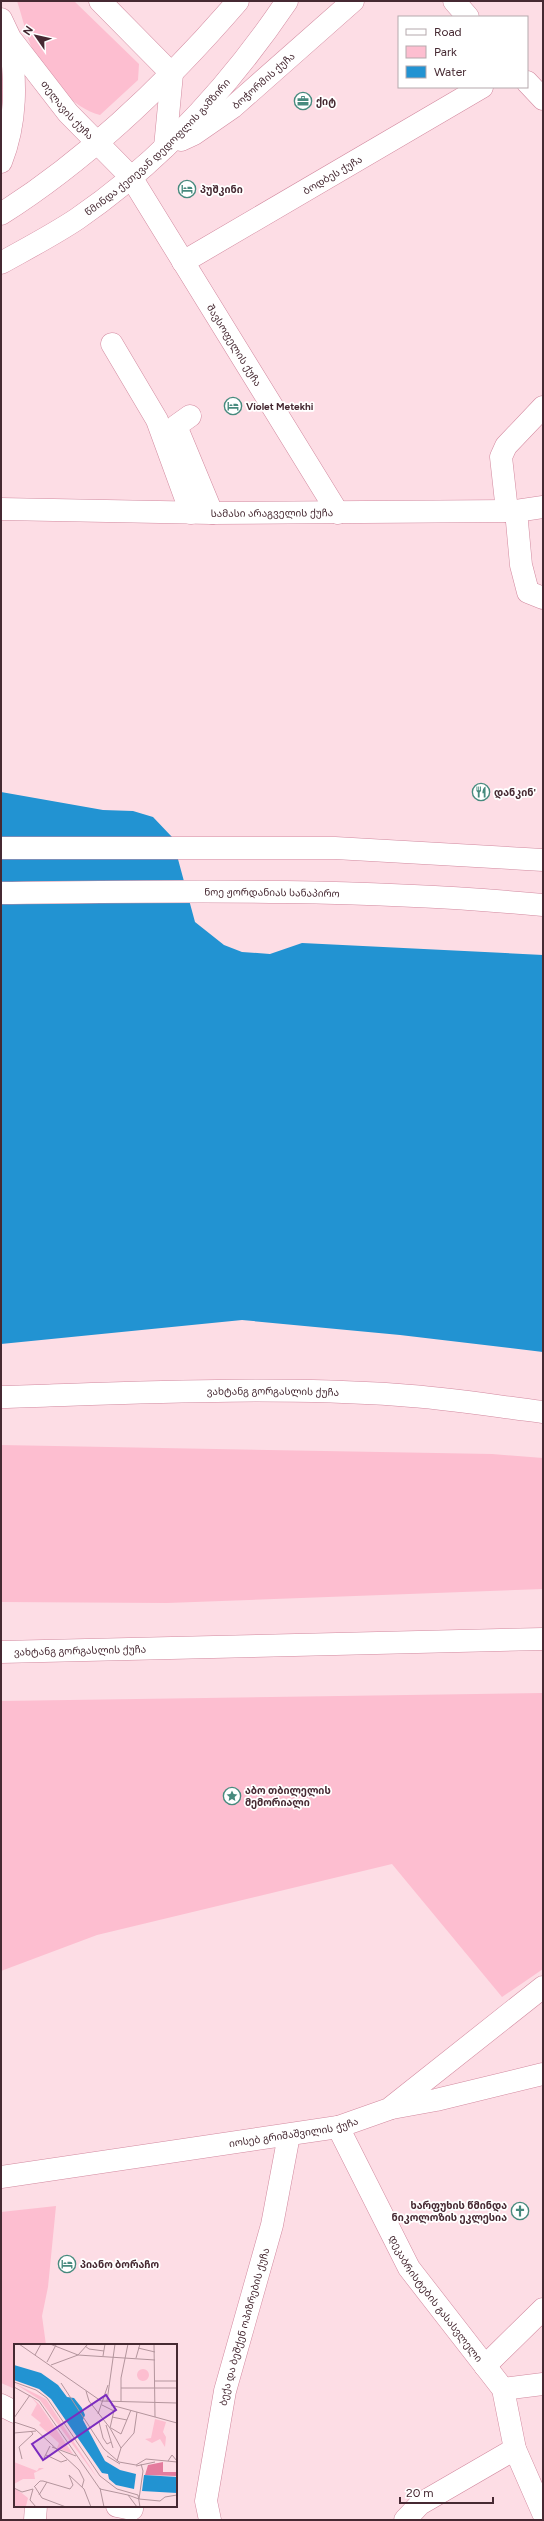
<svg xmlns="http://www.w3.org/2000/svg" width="544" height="2521" font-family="Figtree,'Noto Sans Georgian',sans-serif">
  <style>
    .green { fill: #fdbed0 }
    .water { fill: #2293d2 }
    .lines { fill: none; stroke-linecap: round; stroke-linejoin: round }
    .minor-casing { stroke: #d2899f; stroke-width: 23 }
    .major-casing { stroke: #d2899f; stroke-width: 23 }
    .highway-casing { stroke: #d2899f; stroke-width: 23 }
    .minor { stroke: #fff; stroke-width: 22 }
    .major { stroke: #fff; stroke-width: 22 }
    .highway { stroke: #fff; stroke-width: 22 }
    .labels { text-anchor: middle; stroke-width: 3.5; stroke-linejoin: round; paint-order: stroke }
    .street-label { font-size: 10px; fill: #462932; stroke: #fff }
    .poi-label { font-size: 10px; font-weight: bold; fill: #462932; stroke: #fff; text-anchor: start }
    .inset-road { fill: none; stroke: #b4959d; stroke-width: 1 }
    .view { fill: #7b2cbf; fill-opacity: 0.15; stroke: #7b2cbf; stroke-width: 2 }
    .inset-edge { fill: none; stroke: #462932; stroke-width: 2 }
  </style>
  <rect width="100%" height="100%" fill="#fddde5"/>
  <!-- green -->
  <g class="green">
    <path d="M 17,1 L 74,1 L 139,64 L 138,80 L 100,115 C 73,108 50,80 36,56 C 27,41 23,18 17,1 Z"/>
    <path d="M 1,1445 L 492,1454 L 543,1458 L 543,1589 L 167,1603 L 1,1602 Z"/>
    <path d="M 543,1693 L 543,1969 L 502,1997 L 392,1864 L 97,1935 L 1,1971 L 1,1701 Z"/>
    <path d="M 56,2206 L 48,2287 L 42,2316 L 46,2345 L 15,2345 L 15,2389 L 1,2383 L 1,2212 Z"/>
  </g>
  <!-- water -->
  <path class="water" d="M 1,792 L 103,810 L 133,811 L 153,817 L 172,837 L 195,922 L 224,945 L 242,952 L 270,954 L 302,943 L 543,955 L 543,1352 L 400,1335 L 242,1320 L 1,1344 Z"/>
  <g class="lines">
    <defs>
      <g id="minor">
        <path d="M 100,1 L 172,74 L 165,147"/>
        <path d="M 454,1 L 468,17"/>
        <path id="s1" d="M 1,19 L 10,38 L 68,113 L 131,177 L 338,513"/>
        <path d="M 527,82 L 543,99"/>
        <path d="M 1,162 C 17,122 16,81 10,39"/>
        <path id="s2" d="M 183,262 L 482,87"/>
        <path d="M 112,344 L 157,420 L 191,513"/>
        <path d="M 190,416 L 176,426 L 212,513"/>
        <path id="s3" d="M 1,509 L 212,513 L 516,511 L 543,507"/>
        <path d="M 507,511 L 501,457 L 506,446 L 543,407"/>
        <path d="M 516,511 L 521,565 L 528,592 L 543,598"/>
        <path d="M 392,2108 L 436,2100 L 543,2074"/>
        <path id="s4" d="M 338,2127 L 409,2268 L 503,2389 L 515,2449 L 543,2513"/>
        <path id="s5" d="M 1,2177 L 338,2127 L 389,2109 L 543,1987"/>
        <path d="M 485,2366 L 543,2309"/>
        <path d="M 503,2389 L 543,2384"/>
        <path d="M 1,2405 L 15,2412"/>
        <path d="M 117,2506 L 132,2509"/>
        <path d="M 35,2520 L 36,2506"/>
        <path id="s6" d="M 210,2520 L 206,2501 L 225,2391 L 272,2225 L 289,2135"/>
        <path d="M 405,2520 L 420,2504 L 515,2449"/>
      </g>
      <g id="major">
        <path id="s7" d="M 181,140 L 194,134 L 233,107 L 353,1"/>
        <path d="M 1,214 C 91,157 169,81 238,1"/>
        <path id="s8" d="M 1,263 C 26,249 53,235 77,219 C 160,162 231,84 287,1"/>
        <path d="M 1,848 L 335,848 L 543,860"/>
        <path id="s9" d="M 1,893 C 182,891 363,888 543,905"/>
      </g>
      <g id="highway">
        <path id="s10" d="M 1,1397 C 134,1393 266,1386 399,1395 C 447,1398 495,1406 543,1412"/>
        <path id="s11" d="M 1,1652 L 543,1639"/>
      </g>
    </defs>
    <!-- minor casing -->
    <use href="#minor" class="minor-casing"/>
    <!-- major casing -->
    <use href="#major" class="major-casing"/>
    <!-- highway casing -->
    <use href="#highway" class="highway-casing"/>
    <!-- minor -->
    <use href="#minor" class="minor"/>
    <!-- major -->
    <use href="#major" class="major"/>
    <!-- highway -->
    <use href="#highway" class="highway"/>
  </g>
  <!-- icons -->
  <defs>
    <symbol id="office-ring" viewBox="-11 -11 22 22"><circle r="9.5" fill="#fff" stroke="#478a7e" stroke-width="1.5"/><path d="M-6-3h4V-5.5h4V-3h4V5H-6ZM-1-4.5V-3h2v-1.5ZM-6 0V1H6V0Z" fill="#478a7e"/></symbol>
    <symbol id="hotel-ring" viewBox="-11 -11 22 22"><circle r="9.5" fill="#fff" stroke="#478a7e" stroke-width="1.5"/><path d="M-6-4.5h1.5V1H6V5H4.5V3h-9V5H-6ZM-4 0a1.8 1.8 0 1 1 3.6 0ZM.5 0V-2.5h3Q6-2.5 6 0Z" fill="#478a7e"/></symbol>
    <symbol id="restaurant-ring" viewBox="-11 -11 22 22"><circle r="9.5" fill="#fff" stroke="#478a7e" stroke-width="1.5"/><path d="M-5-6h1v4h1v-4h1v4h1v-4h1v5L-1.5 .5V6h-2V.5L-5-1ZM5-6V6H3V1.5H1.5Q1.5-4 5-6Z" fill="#478a7e"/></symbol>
    <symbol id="sight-ring" viewBox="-11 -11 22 22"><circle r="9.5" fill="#fff" stroke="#478a7e" stroke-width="1.5"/><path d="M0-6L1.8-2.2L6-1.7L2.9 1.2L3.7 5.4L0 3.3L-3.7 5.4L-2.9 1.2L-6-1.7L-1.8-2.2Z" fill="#478a7e"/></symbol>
    <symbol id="church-ring" viewBox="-11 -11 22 22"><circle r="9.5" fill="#fff" stroke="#478a7e" stroke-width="1.5"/><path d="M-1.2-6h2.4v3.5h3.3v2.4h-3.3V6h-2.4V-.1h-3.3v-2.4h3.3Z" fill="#478a7e"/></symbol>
  </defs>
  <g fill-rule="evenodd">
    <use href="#office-ring" x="293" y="91" width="20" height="20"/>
    <use href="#hotel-ring" x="177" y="179" width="20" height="20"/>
    <use href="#hotel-ring" x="223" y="396" width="20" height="20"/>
    <use href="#restaurant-ring" x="471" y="782" width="20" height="20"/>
    <use href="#sight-ring" x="222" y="1786" width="20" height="20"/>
    <use href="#church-ring" x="510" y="2201" width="20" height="20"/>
    <use href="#hotel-ring" x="57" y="2254" width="20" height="20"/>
  </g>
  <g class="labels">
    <!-- street labels -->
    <g class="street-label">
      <text dy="4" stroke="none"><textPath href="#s7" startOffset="102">ბოჭორმის ქუჩა</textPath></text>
      <text dy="4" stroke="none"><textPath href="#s1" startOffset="113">თელავის ქუჩა</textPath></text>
      <text dy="4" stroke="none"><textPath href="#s8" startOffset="196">წმინდა ქეთევან დედოფლის გამზირი</textPath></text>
      <text dy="4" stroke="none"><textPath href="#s2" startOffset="173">ბოდბეს ქუჩა</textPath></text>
      <text dy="4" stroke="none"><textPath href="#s1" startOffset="403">შავსოფელის ქუჩა</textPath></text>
      <text dy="4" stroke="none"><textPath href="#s3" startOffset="271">სამასი არაგველის ქუჩა</textPath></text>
      <text dy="4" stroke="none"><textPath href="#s9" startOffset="271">ნოე ჟორდანიას სანაპირო</textPath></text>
      <text dy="4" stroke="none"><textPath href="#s10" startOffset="272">ვახტანგ გორგასლის ქუჩა</textPath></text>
      <text dy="4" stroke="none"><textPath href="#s11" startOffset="79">ვახტანგ გორგასლის ქუჩა</textPath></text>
      <text dy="4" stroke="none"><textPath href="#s5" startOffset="296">იოსებ გრიშაშვილის ქუჩა</textPath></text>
      <text dy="4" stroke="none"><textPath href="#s4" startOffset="198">დეკაბრისტების გასასვლელი</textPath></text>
      <text dy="4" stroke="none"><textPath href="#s6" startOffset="198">ბექა და ბეშქენ ოპიზრების ქუჩა</textPath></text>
    </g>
    <!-- poi labels -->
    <g class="poi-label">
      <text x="316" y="105">ქიტ</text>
      <text x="200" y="193">პუშკინი</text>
      <text x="246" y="410">Violet Metekhi</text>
      <text x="494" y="796">დანკინ'</text>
      <text x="245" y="1794">აბო თბილელის<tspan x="245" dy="12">მემორიალი</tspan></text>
      <text x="507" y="2209" text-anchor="end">ხარფუხის წმინდა<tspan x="507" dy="12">ნიკოლოზის ეკლესია</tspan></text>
      <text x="80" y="2268">პიანო ბორაჩო</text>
    </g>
  </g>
  <!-- overview -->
  <g transform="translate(14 2344)">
    <rect width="163" height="163" fill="#fddde5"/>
    <path d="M123 31a6 6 0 1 1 12 0a6 6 0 1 1-12 0ZM 0,39 L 32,55 L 84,135 L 26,56 ZM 17,53 L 25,60 L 59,110 L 43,104 L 45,99 L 25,81 L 27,79 L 17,71 L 23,60 ZM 141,75 L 152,78 L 149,88 L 152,93 L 151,103 L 146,95 L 138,99 L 131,95 L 137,94 ZM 0,118 L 23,127 L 25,124 L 30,124 L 20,129 L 21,135 L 9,135 L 0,140 ZM 0,143 L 14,154 L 12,162 L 0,163 Z" fill="#fdbed0"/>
    <path d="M 149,118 L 149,128 L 163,128 L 163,132 L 131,131 L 134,121 Z" fill="#e47c9e"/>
    <path d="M 0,21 L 27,29 L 44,41 L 53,53 L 60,54 L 68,64 L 71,71 L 69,76 L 91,117 L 106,126 L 122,130 L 120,145 L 102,141 L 95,135 L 94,130 L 88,129 L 37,55 L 25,45 L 0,36 ZM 130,131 L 163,133 L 163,149 L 128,147 Z" fill="#2293d2"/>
    <path class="inset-road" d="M 5,0 L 87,57 L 163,59M 36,0 L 64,11 L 74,0M 140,0 L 141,73M 163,0 L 163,27M 71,2 L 75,5 L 90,7M 124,4 L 141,8M 21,11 L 27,0M 89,12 L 91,0M 122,14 L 126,0M 33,18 L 42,1M 37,21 L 64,11 L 141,16M 141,37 L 163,37M 0,38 L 22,46 L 33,54 L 86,132 L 103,145 L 124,151 L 126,163M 47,39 L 90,105 L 105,118 L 122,121 L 132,115 L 163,118M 0,43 L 25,57 L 86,145 L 114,151 L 123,163M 107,44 L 163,44M 72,47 L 75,57 L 96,84 L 107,104M 93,57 L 101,0M 107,58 L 107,34 L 114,0M 88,61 L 100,67M 97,61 L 163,79M 84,70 L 94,41M 98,73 L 113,76M 0,74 L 16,51M 87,76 L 85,78 L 89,94 L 93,100 L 97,98M 0,78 L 21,85 L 65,126 L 70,136 L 68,143M 92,81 L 99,104M 96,84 L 101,62M 97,84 L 107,90 L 117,66M 0,89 L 22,87M 38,103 L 62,112M 32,111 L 47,118 L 53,116M 93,112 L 106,120M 30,114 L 36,102M 8,115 L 5,103 L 19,90 L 17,87M 103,117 L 107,104 L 120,89 L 123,68M 154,117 L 158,111 L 163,117M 122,122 L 141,118M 55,131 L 70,145 L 77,163M 20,143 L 26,137 L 29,137 L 56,145 L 59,141 L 55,131M 21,143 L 28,154 L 52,163M 0,144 L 8,148 L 19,145 L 16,156 L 22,163M 86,144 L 90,163M 25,151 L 33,138M 114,151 L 125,155 L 129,127 L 127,120M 125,155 L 146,157 L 151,153 L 163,151"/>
    <path class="view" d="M 92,51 L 102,66 L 29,116 L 18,100 Z"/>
    <rect width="163" height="163" class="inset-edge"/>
  </g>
  <!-- border -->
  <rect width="544" height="2521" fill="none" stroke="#462932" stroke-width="4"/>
  <!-- legend -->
  <rect x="398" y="16" width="130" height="72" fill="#ffffff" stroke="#b5a9ad"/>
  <rect x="406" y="29" width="20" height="6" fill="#ffffff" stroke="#b5a9ad"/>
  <text x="434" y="36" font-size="12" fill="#462932">Road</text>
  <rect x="406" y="46" width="20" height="12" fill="#fdbed0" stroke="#b5a9ad"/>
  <text x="434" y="56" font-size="12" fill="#462932">Park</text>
  <rect x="406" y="66" width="20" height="12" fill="#2293d2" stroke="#b5a9ad"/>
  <text x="434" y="76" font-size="12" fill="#462932">Water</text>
  <!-- north arrow -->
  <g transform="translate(36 36) rotate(304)" stroke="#ffffff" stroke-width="3" paint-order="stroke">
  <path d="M0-3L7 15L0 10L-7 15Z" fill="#462932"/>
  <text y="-6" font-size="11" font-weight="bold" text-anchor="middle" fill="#462932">N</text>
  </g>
  <!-- scale -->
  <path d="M400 2497v6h93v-6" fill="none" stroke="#462932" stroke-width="2"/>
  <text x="406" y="2497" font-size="12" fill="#462932" stroke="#ffffff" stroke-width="3" paint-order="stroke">20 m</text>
</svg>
